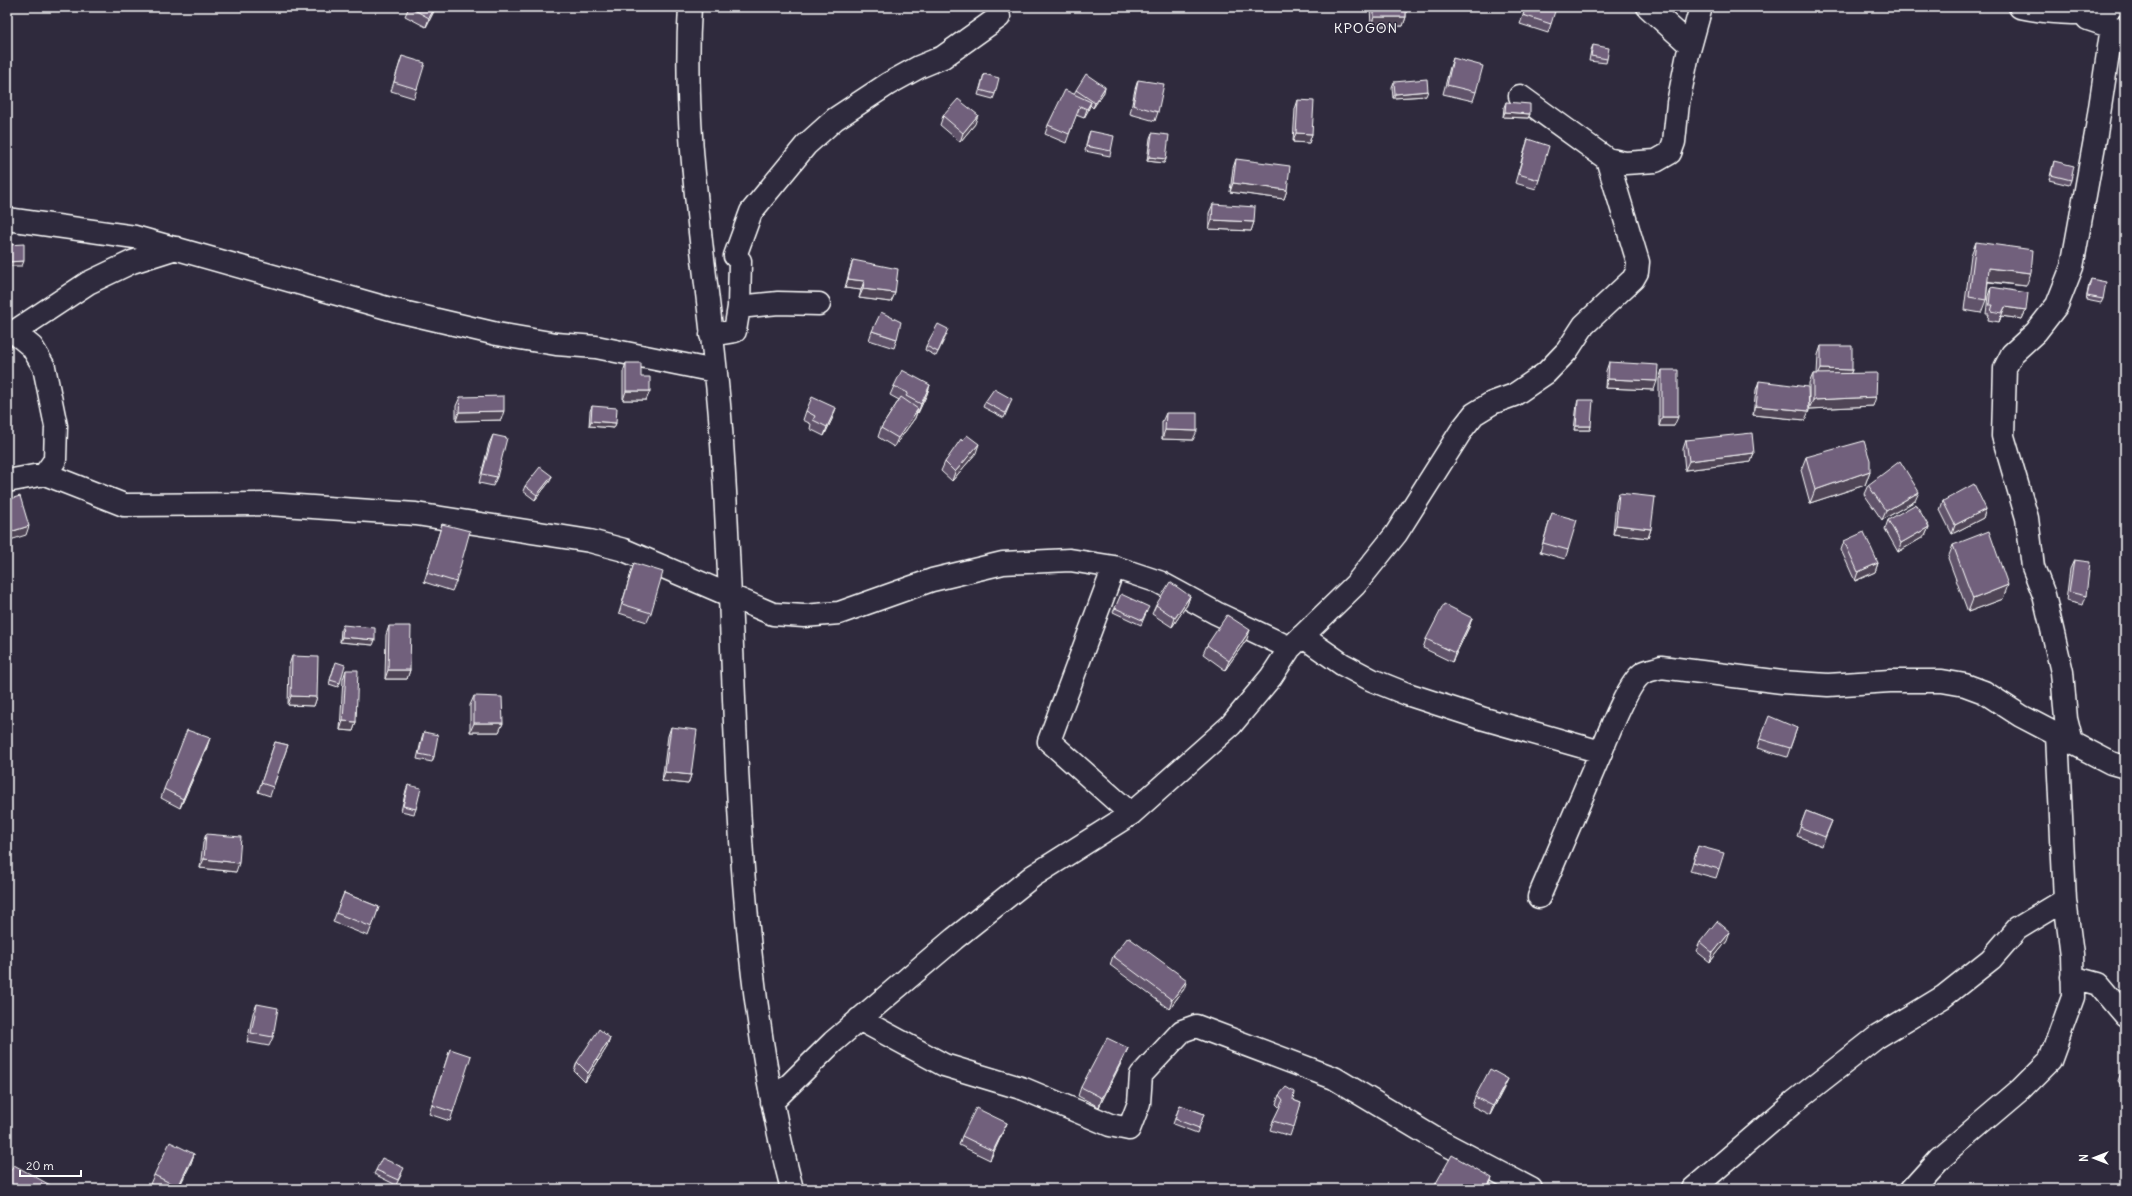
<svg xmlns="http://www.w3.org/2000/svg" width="2132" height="1196" font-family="Delius,sans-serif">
<rect width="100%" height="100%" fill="#2f2a3d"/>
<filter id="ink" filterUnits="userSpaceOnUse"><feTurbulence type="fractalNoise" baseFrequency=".025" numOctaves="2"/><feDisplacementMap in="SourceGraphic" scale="8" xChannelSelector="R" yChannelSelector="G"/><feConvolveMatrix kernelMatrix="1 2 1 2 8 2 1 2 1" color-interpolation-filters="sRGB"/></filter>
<g filter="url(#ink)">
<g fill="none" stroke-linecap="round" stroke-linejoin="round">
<defs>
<path id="minor" d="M 690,7 C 681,148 711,289 721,429 C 740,683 727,941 792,1189
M 1648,7 L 1690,45
M 2020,7 C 2049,13 2083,17 2112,7
M 1520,96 L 1607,159 L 1625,163 L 1656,161 L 1670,153 L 1674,142 L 1678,103 L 1688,54 L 1701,7
M 7,219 L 135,237 L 394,310 L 497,334 L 556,344 L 596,347 L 715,371
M 739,307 L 740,261 L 735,256 L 751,212 L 806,145 L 835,119 L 888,84 L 919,67 L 943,57 L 999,17
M 7,333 L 14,332 L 88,283 L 132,262 L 176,248
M 711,335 L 735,331 L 739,307 L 778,303 L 819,304
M 45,474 L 124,505 L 268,504 L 416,514 L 590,541 L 624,550 L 773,614 L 804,616 L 839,613 L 932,580 L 1003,563 L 1070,560 L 1114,567 L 1159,582 L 1216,613 L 1290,648
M 7,481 L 45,474 L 55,460 L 56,426 L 44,367 L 32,347 L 14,332
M 1114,567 L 1049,741 L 1131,814
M 1302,636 L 1342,664 L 1372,680 L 1407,694 L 1481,718 L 1601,752 L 1539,897
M 2072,743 L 2066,719 L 2062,672 L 2044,595 L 2033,567 L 2027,518 L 2003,436 L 2005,368 L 2012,354 L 2036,332 L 2057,305 L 2072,267 L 2096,134 L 2112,27 L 2088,19 L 2082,12
M 1601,752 C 1608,735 1629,681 1643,673 C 1648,670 1656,669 1661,667 L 1782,682 L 1828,685 L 1890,681 L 1942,681 L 1965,685 L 1984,692 L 2021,716 L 2111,763 L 2125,767
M 2072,977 L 2098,984 L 2125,1016
M 859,1019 L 944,1065 L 1024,1089 L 1110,1125 L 1129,1129 L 1139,1103 L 1141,1075 L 1182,1031 L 1196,1026 L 1334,1078 L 1434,1138 L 1531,1189
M 772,1102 L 833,1042 L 954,939 L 1033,876 L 1131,814 L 1231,725 L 1271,677 L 1290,648 L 1355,585 L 1396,534 L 1463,428 L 1474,414 L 1492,403 L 1514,395 L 1546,373 L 1567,351 L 1584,325 L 1633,279 L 1637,272 L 1638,262 L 1607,159
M 1693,1189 L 1794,1102 L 1877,1037 L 1943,997 L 1991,959 L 2017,929 L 2065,900
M 1912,1189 L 1940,1158 L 2020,1090 L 2050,1060 L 2073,997 L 2072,955 L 2065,900 L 2057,735"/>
</defs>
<!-- minor casing -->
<use href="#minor" stroke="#fff" stroke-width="25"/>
<!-- minor -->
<use href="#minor" stroke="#2f2a3d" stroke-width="22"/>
</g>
<!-- wall -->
<path fill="#61536b" stroke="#fff" d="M 409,7 L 436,7 L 426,27 L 405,16 Z
M 1370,7 L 1406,7 L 1406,17 L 1403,26 L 1371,26 Z
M 1526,7 L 1551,24 L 1548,33 L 1520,24 Z
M 1593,45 L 1607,59 L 1606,63 L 1589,61 L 1591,50 Z
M 402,56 L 417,89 L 414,98 L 391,91 Z
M 1453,58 L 1476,92 L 1473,101 L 1443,94 L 1450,67 Z
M 984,74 L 995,94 L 993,99 L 978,95 Z
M 1138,80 L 1158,112 L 1155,121 L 1130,114 L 1135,89 Z
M 1394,82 L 1426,96 L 1393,98 L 1392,87 Z
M 1076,90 L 1104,92 L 1093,108 L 1090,105 L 1084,118 L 1076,115 L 1066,143 L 1045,134 L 1048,125 L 1074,94 Z
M 1298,100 L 1312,134 L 1309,143 L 1293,142 L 1295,109 Z
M 1506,102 L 1530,114 L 1528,118 L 1503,117 L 1504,107 Z
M 943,116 L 975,124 L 960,142 L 940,125 Z
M 1090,131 L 1111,151 L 1110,156 L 1085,151 L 1088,136 Z
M 1152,133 L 1166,159 L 1164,163 L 1147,161 L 1150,138 Z
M 1528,139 L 1539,180 L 1536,189 L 1515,183 L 1525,148 Z
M 1236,159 L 1287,190 L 1284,199 L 1230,192 L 1233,168 Z
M 2054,161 L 2071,180 L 2069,185 L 2049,180 Z
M 1213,204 L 1254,222 L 1251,231 L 1209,229 L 1209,213 Z
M 2125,216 L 2125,240 L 2124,240 Z
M 1976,242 L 2026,286 L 1988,282 L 1986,300 L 1981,313 L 1964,310 L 1971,255 Z
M 853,260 L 895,293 L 891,302 L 859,298 L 861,290 L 845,288 L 850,269 Z
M 2091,279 L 2103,299 L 2101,303 L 2086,300 L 2089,284 Z
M 1991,287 L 2026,310 L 2022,319 L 2001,316 L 1999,322 L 1988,320 L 1989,314 L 1986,314 L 1988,296 Z
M 872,331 L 897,339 L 894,348 L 869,340 Z
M 947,334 L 936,356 L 925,350 L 926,346 Z
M 1821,346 L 1852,370 L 1850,374 L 1873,406 L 1809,409 L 1809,383 L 1813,374 L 1817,374 L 1818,355 Z
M 1609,362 L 1654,390 L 1605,388 L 1606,371 Z
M 626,363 L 641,377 L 650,391 L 646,400 L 623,400 L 623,372 Z
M 1662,370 L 1674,426 L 1659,426 L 1659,379 Z
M 1759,381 L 1805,420 L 1753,415 L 1756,390 Z
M 930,385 L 927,394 L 918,413 L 917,412 L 915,418 L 894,447 L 878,437 L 881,428 L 899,400 L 890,395 L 894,386 Z
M 460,397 L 501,420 L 456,421 L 456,406 Z
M 1578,400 L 1591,426 L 1590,430 L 1574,430 L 1577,404 Z
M 985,402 L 1010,404 L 1004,418 L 983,407 Z
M 592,406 L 616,423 L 614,428 L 589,426 L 590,411 Z
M 806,411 L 833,417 L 824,436 L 810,429 L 811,424 L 803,420 Z
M 1166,413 L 1193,440 L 1162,439 L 1162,422 Z
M 493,435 L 497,477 L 493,486 L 479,483 L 489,444 Z
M 1686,440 L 1754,453 L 1751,462 L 1685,470 L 1683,449 Z
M 962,441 L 976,453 L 952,481 L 941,471 L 945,462 Z
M 1806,457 L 1870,471 L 1865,485 L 1810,503 L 1801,470 Z
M 552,476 L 550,481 L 535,500 L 523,491 L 525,486 Z
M 1868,485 L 1915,501 L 1882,520 L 1864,494 Z
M 1619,493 L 1651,529 L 1648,538 L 1613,534 L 1616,502 Z
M 1943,501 L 1986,509 L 1983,518 L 1952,534 L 1940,510 Z
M 1552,513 L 1568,550 L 1565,559 L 1540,552 Z
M 1888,520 L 1929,527 L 1925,536 L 1898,552 L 1885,529 Z
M 442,524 L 456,582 L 452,591 L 424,582 Z
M 1844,541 L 1878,563 L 1875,572 L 1855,581 L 1841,550 Z
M 1953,545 L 2003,599 L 1968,612 L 1948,558 Z
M 2074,560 L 2086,596 L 2083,605 L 2066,601 L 2070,569 Z
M 634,563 L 651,613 L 647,622 L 619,613 Z
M 1190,596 L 1187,605 L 1172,627 L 1152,614 L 1156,605 Z
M 1115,608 L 1147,611 L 1141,625 L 1113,612 Z
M 1472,618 L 1469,627 L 1452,662 L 1423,648 L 1426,639 Z
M 343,625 L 373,645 L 340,642 L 341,629 Z
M 389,626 L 410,670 L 407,679 L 385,679 L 386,635 Z
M 1247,639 L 1225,670 L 1203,654 L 1207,645 Z
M 292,656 L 317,697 L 314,706 L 288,705 L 289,665 Z
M 334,667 L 340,683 L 338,687 L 329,684 Z
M 346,670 L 356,722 L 353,731 L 340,730 L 343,679 Z
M 474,696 L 503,723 L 499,732 L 470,732 L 470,705 Z
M 671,727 L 691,775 L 688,784 L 662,781 L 668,736 Z
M 1797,728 L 1787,757 L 1757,748 L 1760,739 Z
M 424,732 L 434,757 L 432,762 L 417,759 L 422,737 Z
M 275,742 L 288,745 L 270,796 L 258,792 Z
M 207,747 L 180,808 L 161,798 L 164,789 Z
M 408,785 L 416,809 L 414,814 L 401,811 L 406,790 Z
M 1806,811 L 1832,821 L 1822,846 L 1797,836 Z
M 206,834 L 236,872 L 200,868 L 203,843 Z
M 1698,846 L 1719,869 L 1716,878 L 1690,871 Z
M 344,893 L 379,907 L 368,936 L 333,922 Z
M 1727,941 L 1710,962 L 1696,951 L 1700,942 Z
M 1113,956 L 1184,989 L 1169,1009 L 1110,965 Z
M 257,1004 L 273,1037 L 269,1046 L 247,1042 L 253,1013 Z
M 610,1038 L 607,1047 L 585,1082 L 574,1071 L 577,1062 Z
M 1128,1048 L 1124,1057 L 1099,1107 L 1078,1096 L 1081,1087 Z
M 450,1049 L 453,1112 L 450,1121 L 429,1114 Z
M 2125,1069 L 2125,1090 L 2118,1081 L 2121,1072 Z
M 1504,1088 L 1490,1115 L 1472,1106 L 1475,1097 Z
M 1279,1095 L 1301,1103 L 1290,1136 L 1270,1130 L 1273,1121 L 1280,1108 L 1276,1104 Z
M 1180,1105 L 1204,1114 L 1197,1133 L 1173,1124 Z
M 1007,1123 L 1003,1132 L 990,1160 L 959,1145 L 962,1136 Z
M 194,1154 L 191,1163 L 178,1189 L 160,1189 L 150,1184 L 154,1175 Z
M 376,1170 L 402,1173 L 396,1185 L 374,1174 Z
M 1436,1183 L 1489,1187 L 1488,1189 L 1434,1189 Z"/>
<!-- shaded-wall -->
<path fill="#4f4457" stroke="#fff" d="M 435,7 L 436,7 L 426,27 L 429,18 Z
M 1247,7 L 1273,7 L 1273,8 L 1246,9 Z
M 1374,17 L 1406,17 L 1403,26 L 1371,26 Z
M 1105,87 L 1104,92 L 1093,108 L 1095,103 Z
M 1428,91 L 1426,96 L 1393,98 L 1395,94 Z
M 1091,102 L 1088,111 L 1084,118 L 1087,109 Z
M 1505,112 L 1530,114 L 1528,118 L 1503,117 Z
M 978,115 L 975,124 L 960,142 L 963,133 Z
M 1296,133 L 1312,134 L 1309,143 L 1293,142 Z
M 1149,157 L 1166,159 L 1164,163 L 1147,161 Z
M 1233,183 L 1287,190 L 1284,199 L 1230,192 Z
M 1212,220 L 1254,222 L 1251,231 L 1209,229 Z
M 24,261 L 22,266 L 7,266 L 7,262 Z
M 1989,268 L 2031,273 L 2026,286 L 1985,281 Z
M 848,279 L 864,281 L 861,290 L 845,288 Z
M 863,289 L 895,293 L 891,302 L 859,298 Z
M 2005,307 L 2026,310 L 2022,319 L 2001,316 L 1999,322 Z
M 1821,369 L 1852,370 L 1848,379 L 1817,378 Z
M 1608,379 L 1657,381 L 1654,390 L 1605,388 Z
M 930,385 L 927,394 L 918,413 L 921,404 Z
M 626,391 L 650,391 L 646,400 L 623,400 Z
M 1876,397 L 1873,406 L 1809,409 L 1813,400 Z
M 1756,406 L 1809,411 L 1805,420 L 1753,415 Z
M 836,408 L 833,417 L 824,436 L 827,427 Z
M 918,409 L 915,418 L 894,447 L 898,438 Z
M 504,411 L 501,420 L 456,421 L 459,412 Z
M 1662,417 L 1678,417 L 1674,426 L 1659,426 Z
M 591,421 L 616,423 L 614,428 L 589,426 Z
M 1576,426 L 1591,426 L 1590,430 L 1574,430 Z
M 1165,430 L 1197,431 L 1193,440 L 1162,439 Z
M 979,444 L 976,453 L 952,481 L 955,472 Z
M 1754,453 L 1751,462 L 1685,470 L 1689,461 Z
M 1870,471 L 1865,485 L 1810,503 L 1815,490 Z
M 552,476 L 550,481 L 535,500 L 537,495 Z
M 1919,492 L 1915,501 L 1882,520 L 1886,511 Z
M 1986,509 L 1983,518 L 1952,534 L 1955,525 Z
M 1616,525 L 1651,529 L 1648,538 L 1613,534 Z
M 29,526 L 26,535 L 7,541 L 7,533 Z
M 1929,527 L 1925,536 L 1898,552 L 1901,543 Z
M 1878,563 L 1875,572 L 1855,581 L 1858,572 Z
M 2008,585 L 2003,599 L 1968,612 L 1973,599 Z
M 1190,596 L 1187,605 L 1172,627 L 1175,618 Z
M 1472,618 L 1469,627 L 1452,662 L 1455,653 Z
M 1250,630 L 1247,639 L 1225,670 L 1229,661 Z
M 342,637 L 375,640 L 373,645 L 340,642 Z
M 388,670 L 410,670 L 407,679 L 385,679 Z
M 291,696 L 317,697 L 314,706 L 288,705 Z
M 343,721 L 356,722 L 353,731 L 340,730 Z
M 474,723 L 503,723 L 499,732 L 470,732 Z
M 210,738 L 207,747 L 180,808 L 183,799 Z
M 665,772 L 691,775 L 688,784 L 662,781 Z
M 204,859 L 239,863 L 236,872 L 200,868 Z
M 1730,932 L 1727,941 L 1710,962 L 1713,953 Z
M 1187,980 L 1184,989 L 1169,1009 L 1172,1000 Z
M 610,1038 L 607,1047 L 585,1082 L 588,1073 Z
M 1128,1048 L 1124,1057 L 1099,1107 L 1102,1098 Z
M 1508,1079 L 1504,1088 L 1490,1115 L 1493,1106 Z
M 1007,1123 L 1003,1132 L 990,1160 L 993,1151 Z
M 194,1154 L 191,1163 L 178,1189 L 177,1189 Z
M 1492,1178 L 1489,1187 L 1488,1189 L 1486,1189 Z"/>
<!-- building -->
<path fill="#71617c" stroke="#fff" d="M 409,7 L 435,7 L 429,18 Z
M 1374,7 L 1406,7 L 1406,17 L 1374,17 Z
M 1526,7 L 1552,7 L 1556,8 L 1551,24 L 1523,15 Z
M 1593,45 L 1609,48 L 1607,59 L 1591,56 Z
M 402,56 L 425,63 L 417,89 L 394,82 Z
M 1453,58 L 1483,66 L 1476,92 L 1447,85 Z
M 984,74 L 999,78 L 995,94 L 980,90 Z
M 1086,74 L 1105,87 L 1095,103 L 1076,90 Z
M 1427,79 L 1428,91 L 1395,94 L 1394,82 Z
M 1138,80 L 1164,84 L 1158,112 L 1133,105 Z
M 1065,90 L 1091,102 L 1087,109 L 1080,106 L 1069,134 L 1048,125 Z
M 958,99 L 978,115 L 963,133 L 943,116 Z
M 1298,100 L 1314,101 L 1312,134 L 1296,133 Z
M 1506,102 L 1530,104 L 1530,114 L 1505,112 Z
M 1090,131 L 1114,136 L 1111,151 L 1086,146 Z
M 1152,133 L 1169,135 L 1166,159 L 1149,157 Z
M 1528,139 L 1549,146 L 1539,180 L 1518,174 Z
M 1236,159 L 1290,166 L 1287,190 L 1233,183 Z
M 2054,161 L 2074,166 L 2071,180 L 2051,175 Z
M 1213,204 L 1255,207 L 1254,222 L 1212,220 Z
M 1976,242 L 2033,250 L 2031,273 L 1989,268 L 1986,300 L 1969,297 Z
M 24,244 L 24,261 L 7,262 L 7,245 Z
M 853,260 L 898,269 L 895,293 L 863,289 L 864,281 L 848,279 Z
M 2091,279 L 2106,282 L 2103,299 L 2087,296 Z
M 1991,287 L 2028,293 L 2026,310 L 2005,307 L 2002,313 L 1991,311 L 1993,305 L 1989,305 Z
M 881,312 L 901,322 L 897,339 L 872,331 Z
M 938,324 L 948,329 L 938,352 L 926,346 Z
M 1821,346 L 1852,346 L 1852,370 L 1821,369 Z
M 1609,362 L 1658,365 L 1657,381 L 1608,379 Z
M 626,363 L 641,363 L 641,377 L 650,377 L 650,391 L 626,391 Z
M 902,370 L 930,385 L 921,404 L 906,396 L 908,393 L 894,386 Z
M 1662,370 L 1678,370 L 1678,417 L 1662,417 Z
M 1877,373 L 1876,397 L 1813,400 L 1813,374 Z
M 1759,381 L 1808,387 L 1809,411 L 1756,406 Z
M 994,389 L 1012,399 L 1005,413 L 985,402 Z
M 504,396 L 504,411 L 459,412 L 460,397 Z
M 812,397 L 836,408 L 827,427 L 813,420 L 815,416 L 806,411 Z
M 901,397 L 918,409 L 898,438 L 881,428 Z
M 1578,400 L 1593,400 L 1591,426 L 1576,426 Z
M 592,406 L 617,408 L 616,423 L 591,421 Z
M 1166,413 L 1197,413 L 1197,431 L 1165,430 Z
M 1752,433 L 1754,453 L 1689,461 L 1686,440 Z
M 493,435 L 507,438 L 497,477 L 482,474 Z
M 967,435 L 979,444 L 955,472 L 945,462 L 961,439 L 962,441 Z
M 1864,441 L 1870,460 L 1870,471 L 1815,490 L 1806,457 Z
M 1900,461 L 1919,492 L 1886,511 L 1868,485 Z
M 540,467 L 552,476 L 537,495 L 525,486 Z
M 1974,484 L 1986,509 L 1955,525 L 1943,501 Z
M 1619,493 L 1655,497 L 1651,529 L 1616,525 Z
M 20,496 L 29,526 L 7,533 L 7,500 Z
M 1916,504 L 1929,527 L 1901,543 L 1888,520 Z
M 1552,513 L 1577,520 L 1568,550 L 1543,543 Z
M 442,524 L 470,531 L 456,582 L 427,573 Z
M 1989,531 L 2008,585 L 1973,599 L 1953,545 Z
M 1864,532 L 1878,563 L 1858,572 L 1844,541 Z
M 2074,560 L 2090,562 L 2086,596 L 2069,592 Z
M 634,563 L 663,572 L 651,613 L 622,604 Z
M 1170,582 L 1190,596 L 1175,618 L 1156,605 Z
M 1121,594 L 1149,607 L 1142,620 L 1115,608 Z
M 1444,604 L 1472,618 L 1455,653 L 1426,639 Z
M 1227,615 L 1250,630 L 1229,661 L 1207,645 Z
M 343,625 L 375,628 L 375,640 L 342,637 Z
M 389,626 L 411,626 L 410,670 L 388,670 Z
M 292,656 L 318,657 L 317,697 L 291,696 Z
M 336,662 L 345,665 L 340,683 L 330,680 Z
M 346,670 L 358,670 L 356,722 L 343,721 Z
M 474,696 L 502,697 L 503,723 L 474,723 Z
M 1769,716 L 1797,728 L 1790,748 L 1760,739 Z
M 671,727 L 697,730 L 691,775 L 665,772 Z
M 187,730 L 210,738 L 183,799 L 164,789 Z
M 424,732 L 438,735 L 434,757 L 419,754 Z
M 275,742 L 288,745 L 273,787 L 261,783 Z
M 408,785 L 421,788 L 416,809 L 403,806 Z
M 1806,811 L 1832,821 L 1825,837 L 1800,827 Z
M 206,834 L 241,837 L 239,863 L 204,859 Z
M 1698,846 L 1724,853 L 1719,869 L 1693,862 Z
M 344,893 L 379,907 L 372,927 L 336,913 Z
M 1717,921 L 1730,932 L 1713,953 L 1700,942 Z
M 1128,937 L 1187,980 L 1172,1000 L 1113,956 Z
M 257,1004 L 278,1008 L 273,1037 L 251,1033 Z
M 599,1029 L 610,1038 L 588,1073 L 577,1062 Z
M 1107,1038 L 1128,1048 L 1102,1098 L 1081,1087 Z
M 450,1049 L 471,1056 L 453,1112 L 432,1105 Z
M 1490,1069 L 1508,1079 L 1493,1106 L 1475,1097 Z
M 2125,1069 L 2125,1077 L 2121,1072 Z
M 1286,1087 L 1294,1092 L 1293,1100 L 1301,1103 L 1294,1127 L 1273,1121 L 1283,1100 L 1279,1095 Z
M 1180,1105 L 1204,1114 L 1199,1128 L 1175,1119 Z
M 976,1108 L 1007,1123 L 993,1151 L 962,1136 Z
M 170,1142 L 194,1154 L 178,1187 L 154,1175 Z
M 1452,1155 L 1492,1178 L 1486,1189 L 1446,1189 L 1436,1183 Z
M 382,1158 L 404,1168 L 398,1180 L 376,1170 Z
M 14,1165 L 50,1185 L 48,1189 L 7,1189 L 7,1176 Z"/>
</g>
<g text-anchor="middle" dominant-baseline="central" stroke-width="3" stroke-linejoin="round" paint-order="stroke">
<!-- quarter labels -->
<g font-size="14" letter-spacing="1" fill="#fff" stroke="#2f2a3d">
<text x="1366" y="28">KPOGON</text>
</g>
</g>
<!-- margin -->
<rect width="2132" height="1196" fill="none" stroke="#2f2a3d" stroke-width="24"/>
<rect x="12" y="12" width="2108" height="1172" fill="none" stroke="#fff" stroke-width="1.5" filter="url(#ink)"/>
<!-- north arrow -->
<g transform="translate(2094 1158) rotate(270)" stroke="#2f2a3d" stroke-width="3" paint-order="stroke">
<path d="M0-3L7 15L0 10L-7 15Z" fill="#ffffff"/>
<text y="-6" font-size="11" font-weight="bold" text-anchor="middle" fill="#ffffff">N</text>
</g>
<!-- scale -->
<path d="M20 1170v6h61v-6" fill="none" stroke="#ffffff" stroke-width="2"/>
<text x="26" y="1170" font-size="12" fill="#ffffff" stroke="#2f2a3d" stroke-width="3" paint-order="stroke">20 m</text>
</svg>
